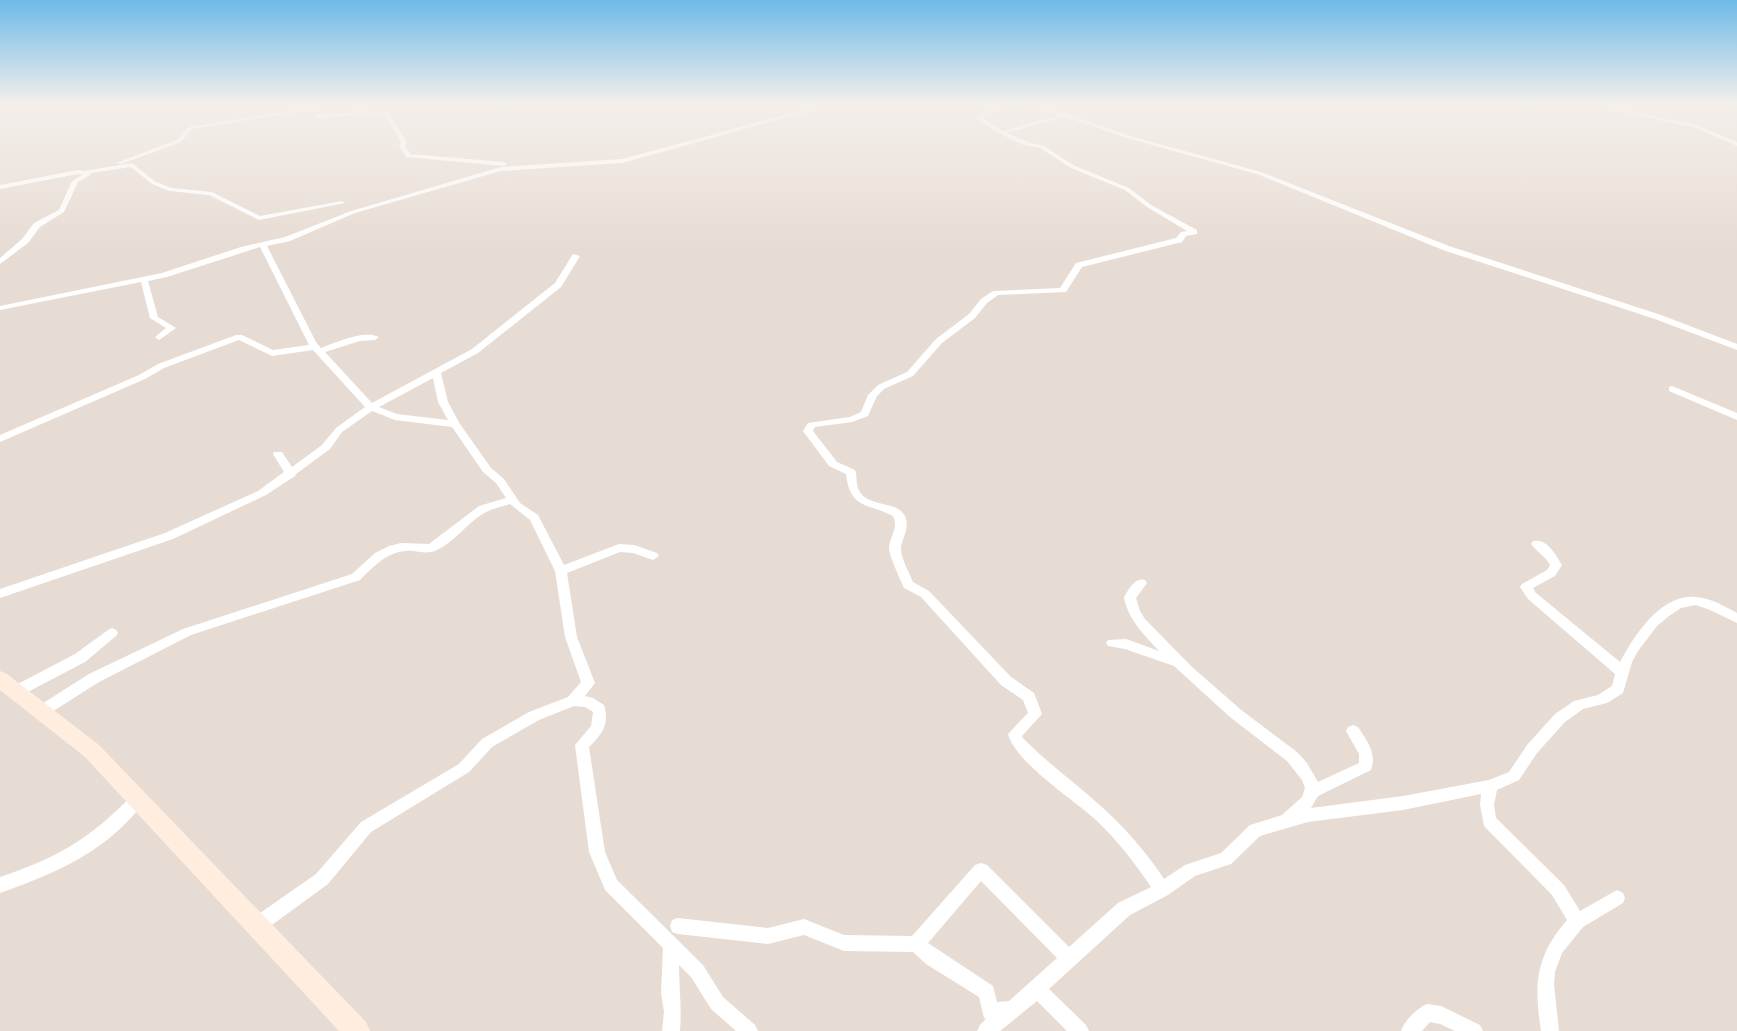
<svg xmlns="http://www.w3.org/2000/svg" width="1737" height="1031" font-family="Montserrat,sans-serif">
<rect width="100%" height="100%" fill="#e7dcd3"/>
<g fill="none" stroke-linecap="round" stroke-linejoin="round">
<!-- minor -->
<path fill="#fff" fill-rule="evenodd" d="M 332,104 L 347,104 L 192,129 L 181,142 L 121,164 L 116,163 L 177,140 L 188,127 Z
M 354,104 L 360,104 L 361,107 L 373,111 L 389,114 L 407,142 L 405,146 L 410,154 L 504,162 L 507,164 L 504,166 L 406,157 L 399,146 L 401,142 L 385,116 L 372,115 L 317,118 L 314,116 L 317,114 L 363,112 L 356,109 Z
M 825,104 L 835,104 L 622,163 L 501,171 L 355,213 L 290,241 L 267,246 L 316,342 L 321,348 C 338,342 362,330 379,337 L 375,340 L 360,341 L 325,352 L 372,403 L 472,349 L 555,283 L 573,254 L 580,256 L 561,287 L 478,353 L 441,373 L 448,402 L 460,424 L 491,468 L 504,479 L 520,503 L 538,515 L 564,565 L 619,544 L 634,545 L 657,553 L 659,556 L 653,560 L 633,553 L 620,552 L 567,573 L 577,637 L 595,683 L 585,696 L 593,698 L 604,705 C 610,723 602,735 589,747 L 605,852 L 617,880 L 703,965 L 723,997 L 755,1025 L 758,1031 L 736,1031 L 711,1009 L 691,977 L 679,965 C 679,987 682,1009 680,1031 L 662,1031 L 664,1012 L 661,993 L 663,948 L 605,890 L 603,885 L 589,852 L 575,745 L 591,726 L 593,712 L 585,707 L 574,706 L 539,720 L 492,747 L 469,772 L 371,832 L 328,884 L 265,930 L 259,932 L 253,930 L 251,924 L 253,918 L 316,874 L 361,822 L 459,764 L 482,739 L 529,712 L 568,697 L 581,682 L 565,637 L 555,571 L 530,520 L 510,504 C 500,507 490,509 481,515 C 466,525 454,542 437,550 C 428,554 422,552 413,551 C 390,549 375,565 360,580 L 191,635 L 99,682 L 47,715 L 42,717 L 37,715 L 35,711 L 37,707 L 89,674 L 183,629 L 352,574 L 375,553 L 389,546 L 401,543 L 429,544 L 479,506 L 506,498 L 496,483 L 483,472 L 452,427 L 395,420 L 372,411 L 342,432 L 330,449 L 296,474 L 295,476 L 266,495 L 173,539 L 0,598 L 0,589 L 165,533 L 258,491 L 284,472 L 273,454 L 274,452 L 282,452 L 292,467 L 322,445 L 336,428 L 365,407 L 313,350 L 272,356 L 239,340 L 164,368 L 145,379 L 0,442 L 0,435 L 139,375 L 158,364 L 236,335 L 242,335 L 273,350 L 309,345 L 260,247 L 167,277 L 148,281 L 158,317 L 176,328 L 159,340 L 155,337 L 166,328 L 150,318 L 141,282 L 0,310 L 0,306 L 162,273 L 241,247 L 285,237 L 351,211 L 501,167 L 622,159 ZM 433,378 L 438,402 L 448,420 L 397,414 L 379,407 Z
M 983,104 L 1116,104 L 1113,106 L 1044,106 L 1134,137 L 1261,172 L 1449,246 L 1661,315 L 1737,344 L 1737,350 L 1655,319 L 1443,250 L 1257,174 L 1130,139 L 1065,117 L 1007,133 L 1028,142 L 1044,146 L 1075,166 L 1129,188 L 1151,205 L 1197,230 L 1197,234 L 1186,236 L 1182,242 L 1082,267 L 1066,292 L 998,295 L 987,303 L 975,318 L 942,343 L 913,376 L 884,389 L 877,396 L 868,416 L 852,422 L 815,427 L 813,431 L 837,462 L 855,470 C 857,475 856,482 858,488 C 866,509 896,499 905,516 C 910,528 903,536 901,547 C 900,557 909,572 913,582 L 929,591 L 1011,677 L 1034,693 L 1042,714 L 1022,736 L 1023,738 C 1048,764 1077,784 1103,808 C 1126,829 1147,853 1164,879 L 1185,865 L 1221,853 L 1250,825 L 1282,815 L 1302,797 L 1305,788 L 1302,780 L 1287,761 L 1230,717 L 1174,666 L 1125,649 L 1108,646 L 1106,643 L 1108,640 L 1126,639 L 1159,651 C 1144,634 1128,620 1124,597 C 1129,589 1135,577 1145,580 L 1147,583 L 1136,598 L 1140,611 L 1145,619 L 1191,666 L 1240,709 L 1297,752 L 1307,763 L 1318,782 L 1359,763 L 1359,754 L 1346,731 L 1348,727 L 1353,725 L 1358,727 C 1367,741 1377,753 1371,770 L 1318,796 L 1311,808 L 1403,796 L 1489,780 L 1509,772 L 1527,745 L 1555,714 L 1574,701 L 1598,695 L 1612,686 L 1615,674 L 1528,599 L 1520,587 L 1522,584 L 1547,570 L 1550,565 C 1545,556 1537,552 1531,544 L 1533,541 C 1548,539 1555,554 1562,565 L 1555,576 L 1533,588 L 1536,593 L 1620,662 C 1634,636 1661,593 1696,597 C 1711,598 1724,606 1737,613 L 1737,623 L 1710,610 L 1696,605 L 1681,608 L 1669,616 L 1657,626 L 1638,651 L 1632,662 L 1623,693 L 1607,703 L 1583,709 L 1565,722 L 1537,753 L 1519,780 L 1497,790 L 1494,805 L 1496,818 L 1564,885 L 1580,911 L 1617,890 L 1623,893 L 1625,898 L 1623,903 L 1583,927 L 1562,953 L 1555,972 L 1554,984 L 1559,1031 L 1541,1031 C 1534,985 1535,957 1567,920 L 1552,895 L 1484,826 L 1480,805 L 1481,794 L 1403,810 L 1308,822 L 1260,836 L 1231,864 L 1195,876 L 1168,895 L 1130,915 L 1049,989 L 1086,1025 L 1089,1031 L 1067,1031 L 1037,1001 L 1000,1031 L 977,1031 L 980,1025 L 986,1019 L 984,1018 L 979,997 L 926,964 L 913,952 L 844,951 L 804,935 L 768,944 L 678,934 L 672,932 L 670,926 L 672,920 L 678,918 L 768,928 L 804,919 L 844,935 L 912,936 L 975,865 L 981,863 L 987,865 L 1069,947 L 1118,903 L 1151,887 C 1135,863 1117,840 1096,820 C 1073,799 1016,763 1008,734 L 1028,713 L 1023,700 L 1001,685 L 921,597 L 904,588 C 901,581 889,555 889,549 C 889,535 899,531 893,516 C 867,503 850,509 846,474 L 829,466 L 803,431 L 808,423 L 850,417 L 861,412 L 868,395 L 878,385 L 907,372 L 936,339 L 969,314 L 981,299 L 993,291 L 1060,288 L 1076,263 L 1176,238 L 1181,232 L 1187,231 L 1147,207 L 1125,190 L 1071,168 L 1040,148 L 1024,145 L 1000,134 L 975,117 L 994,106 ZM 1001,106 L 1037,106 L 1060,115 L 1003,131 L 982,117 ZM 981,881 L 1057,958 L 1009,1001 L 997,1002 L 993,986 L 928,943 Z
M 1583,104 L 1595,104 L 1697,125 L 1737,142 L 1737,146 L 1693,127 Z
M 132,163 L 156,182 L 172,188 L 212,192 L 260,216 L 342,201 L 345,203 L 259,220 L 209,195 L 169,191 L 152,184 L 131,167 L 91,173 L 90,175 L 78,182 L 64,212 L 40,227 L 28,243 L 0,264 L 0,258 L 22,239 L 34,223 L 59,210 L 72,181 L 82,175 L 78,174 L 0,189 L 0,185 L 78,170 L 84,171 Z
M 1672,386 L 1737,413 L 1737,420 L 1669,391 L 1669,387 Z
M 112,628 L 116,630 L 118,633 L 116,636 L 85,662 L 22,695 L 17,696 L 12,695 L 10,691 L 12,687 L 75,654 L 108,630 Z
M 139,792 L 144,793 L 146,798 C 140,809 131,818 122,827 C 87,860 45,877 0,893 L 0,877 C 57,858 92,838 134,793 Z
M 1427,1004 L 1441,1006 L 1480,1025 L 1483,1031 L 1455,1031 L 1440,1024 L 1430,1022 L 1422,1031 L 1401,1031 C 1405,1020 1416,1009 1427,1004 Z"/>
<!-- secondary -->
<path fill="#ffeedf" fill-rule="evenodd" d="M 0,671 L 7,674 L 99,745 L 366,1022 L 370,1031 L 339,1031 L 85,757 L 0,690 Z"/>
</g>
<!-- sky -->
<linearGradient id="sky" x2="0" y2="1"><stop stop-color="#6ebae8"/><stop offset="0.42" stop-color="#f4efeb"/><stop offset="1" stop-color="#f4efeb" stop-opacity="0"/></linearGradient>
<rect width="1737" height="248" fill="url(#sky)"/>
</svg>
